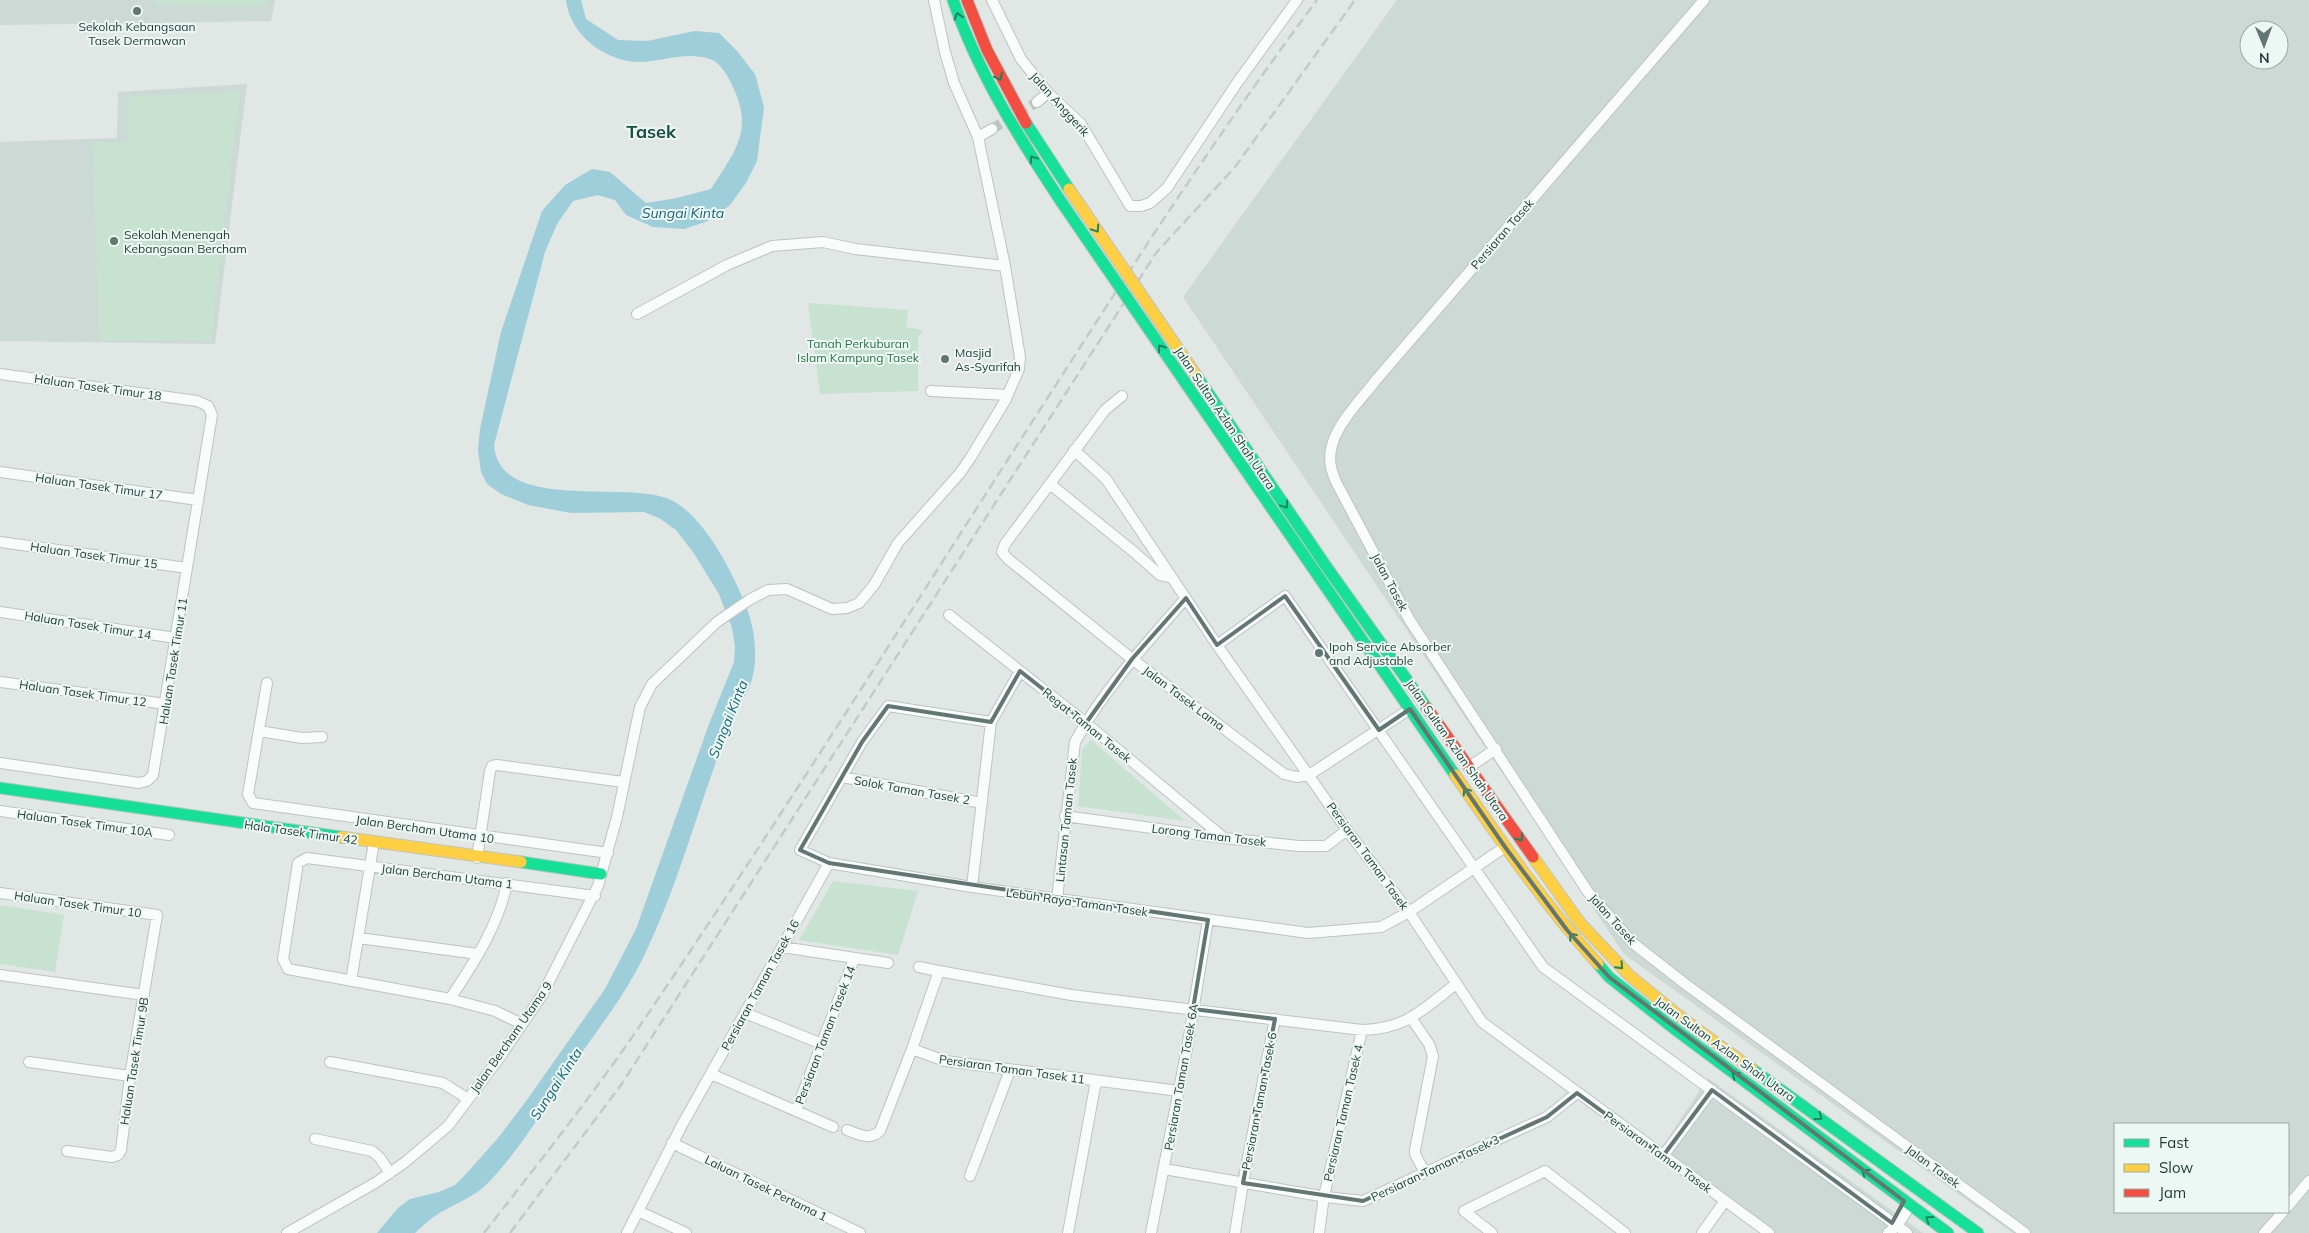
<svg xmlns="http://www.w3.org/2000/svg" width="2309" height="1233" font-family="Mulish,sans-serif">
<rect width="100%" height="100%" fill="#e0e7e4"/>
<!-- built -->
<path fill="#cdd9d4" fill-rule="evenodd" d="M 0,0 L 275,0 L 271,21 L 0,25 Z
M 1397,0 L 2309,0 L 2309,1233 L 2013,1233 L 1624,954 L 1183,297 ZM 2249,30 L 2279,30 L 2279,60 L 2249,60 ZM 2115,1124 L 2288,1124 L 2288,1212 L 2115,1212 Z
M 247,84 L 215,344 L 0,341 L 0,142 L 117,138 L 118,92 Z
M 1708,1078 L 1923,1233 L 1762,1233 L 1656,1156 Z"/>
<!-- green -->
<path fill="#c8e2d1" d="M 155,0 L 268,0 L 267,6 L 155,5 Z
M 240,91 L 211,340 L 100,341 L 92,142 L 127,142 L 128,97 Z
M 808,303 L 908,310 L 906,327 L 923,330 L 918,338 L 918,391 L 820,394 Z
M 1091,740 L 1185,821 L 1078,806 L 1082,749 Z
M 833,881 L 918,891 L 898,955 L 799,940 Z
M 0,905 L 64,915 L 55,972 L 0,964 Z"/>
<!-- water -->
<path fill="#9dceda" d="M 566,0 L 581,0 L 586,19 L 618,40 L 647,41 L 695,31 L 719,33 L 737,51 L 755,74 L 764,107 L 757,161 L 746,183 L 730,205 L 708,221 L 684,229 L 653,227 L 626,215 L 615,200 L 598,195 L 573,201 L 557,224 L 545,252 L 494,445 C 499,515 631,478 673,501 C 705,518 733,573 746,606 C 754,626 758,654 753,675 C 749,694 736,710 728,728 C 724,738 721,748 717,759 C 693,826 674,895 642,960 C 625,994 602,1024 580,1055 C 554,1092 533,1130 504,1165 C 498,1172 492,1179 486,1185 C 471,1199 451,1205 435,1216 C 428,1221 421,1227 415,1233 L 377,1233 L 398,1208 L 410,1199 L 439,1192 L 455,1185 L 466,1174 L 498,1138 L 524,1104 L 605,989 L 636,929 L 709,724 L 734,662 L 735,647 L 732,628 L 719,594 L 693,552 L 676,530 L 659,518 L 644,512 L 571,513 L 528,505 L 501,494 L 487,484 L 481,472 L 478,450 L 480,429 L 501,332 L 542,211 L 565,185 L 592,169 L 610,172 L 646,203 L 677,198 L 711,189 C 737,149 755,128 730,81 C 727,74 718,61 710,59 C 683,51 664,62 638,62 C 605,61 570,35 566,0 Z"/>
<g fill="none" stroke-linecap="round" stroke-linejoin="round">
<!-- street-tunnel -->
<path stroke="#b9c5c1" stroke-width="10" stroke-dasharray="10 5" stroke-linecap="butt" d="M 992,129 L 1037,102"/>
<defs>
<path id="street" d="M 992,0 L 1021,59 L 1048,93 L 1081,124 L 1130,206 L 1141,206 L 1150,203 L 1167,188 L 1237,83 L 1297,0
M 1704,0 L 1376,380 C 1359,403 1324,434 1331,467 C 1332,472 1334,477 1336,482 L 1409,619 L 1588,892 L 1634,944 L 1684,983 L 2025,1233
M 1037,102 L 1048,93
M 978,137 L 992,129
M 637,314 L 727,265 L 772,246 L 823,242 L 855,249 L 1005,266
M 0,374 L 197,401 L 208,406 L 212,415 L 153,775 L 147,781 L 139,783 L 0,763
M 931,391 L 1008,395
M 1122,396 L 1105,410 L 1005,544 L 1002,552 L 1008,559 L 1132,659 L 1284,774 L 1297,777 L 1309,775 L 1410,709
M 1074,450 L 1106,479 L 1217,645 L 1347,830 L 1409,912 L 1482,1022 L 1769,1233
M 0,472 L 198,500
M 1050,484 L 1134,552 L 1160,575 L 1170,577
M 0,542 L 187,568
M 0,612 L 176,638
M 949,615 L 1086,723 L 1224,838
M 1217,645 L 1285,596 L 1543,967 L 1907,1233
M 0,682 L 166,704
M 267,683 L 248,794 L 253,803 L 608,853
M 991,722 L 888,706 L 862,742 L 800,850 L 829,863 L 972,887 L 1308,933 L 1381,927 L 1409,912 L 1505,847
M 259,731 L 302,738 L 322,737
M 1469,767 L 1496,749
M 842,777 L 982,803
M 0,811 L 169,835
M 1065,816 L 1224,838 L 1299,846 L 1326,846 L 1347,830
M 477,858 L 490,771 L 492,766 L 497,765 L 623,782
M 972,887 L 991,722 L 1020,671
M 0,893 L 157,915 L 130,1076 L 121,1150 L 118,1155 L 112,1157 L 67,1151
M 1057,899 L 1075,742 C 1104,689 1146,644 1186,598
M 359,938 L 478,954
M 782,947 L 888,963
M 919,967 L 939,971
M 0,975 L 144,995
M 351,981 L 374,842
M 450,999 C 473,964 499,925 507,883
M 745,1013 L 822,1044
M 1411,1018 L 1429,1044 L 1433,1056 L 1415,1150 L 1415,1154 L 1425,1173
M 522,1024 L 495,1011 L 450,999 L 288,969 L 283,959 L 298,863 L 307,858 L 595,896
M 29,1062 L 130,1076
M 330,1062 L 443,1083 L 468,1099
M 711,1074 L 833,1127
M 1179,1091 L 945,1061 L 912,1049 L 939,971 L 1071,995 L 1362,1030 C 1406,1029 1422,1010 1456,984
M 796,1111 L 854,959
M 847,1130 C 859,1134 869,1141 880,1131 L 912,1049
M 315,1139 L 372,1151 L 380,1158 L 390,1173
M 672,1143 L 860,1233
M 1663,1156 L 1712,1090
M 1164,1169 L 1326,1197 L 1363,1201 L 1547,1117 L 1577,1093
M 970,1176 L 1010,1070
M 2288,1206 L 2309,1181
M 638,1211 L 686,1233
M 287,1233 L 375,1183 L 404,1163 L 448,1126 L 500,1057 L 542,995 L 598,886 L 617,817 L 640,707 L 652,684 L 717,622 L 749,600 L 768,590 L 787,589 L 832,609 L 847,608 L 859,603 L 874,585 L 898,543 L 960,473 L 971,457 L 1005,401 L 1019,369 L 1020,357 L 1005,266 L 978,137 L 954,83 L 945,52 L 934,0
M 627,1233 L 682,1125 L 829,863
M 1068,1233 L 1096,1081
M 1151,1233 L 1187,1048 L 1208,920
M 1235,1233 L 1243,1183 L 1275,1019
M 1319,1233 L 1324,1196 L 1362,1030
M 1492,1233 L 1464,1211 L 1545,1171 L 1625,1233
M 1702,1233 L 1725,1201
M 1888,1233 L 1897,1226 L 1910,1206
M 2264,1233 L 2283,1212"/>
<path id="fast" d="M 953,0 C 978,73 1018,136 1060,200
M 1026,123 L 1069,189
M 1198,378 L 1328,569 L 1427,708
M 1189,388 L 1455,775
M 0,788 L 341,837
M 521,862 L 601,874
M 1598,964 L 1609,977 L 1672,1027 L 1948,1233
M 1752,1069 L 1978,1233"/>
<path id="slow" d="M 1455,775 C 1500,840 1545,905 1598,964
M 341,837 L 521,862
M 1533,857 L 1580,923 L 1630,976 L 1683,1019 L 1752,1069"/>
<path id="jam" d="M 967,0 L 987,50 L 1026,123
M 1427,708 L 1533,857"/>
</defs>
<!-- street casing -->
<use href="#street" stroke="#bdc4c1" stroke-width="12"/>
<!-- fast casing -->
<use href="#fast" stroke="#bdc5c2" stroke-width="13"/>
<!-- slow casing -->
<use href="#slow" stroke="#bdc5c2" stroke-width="13"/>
<!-- jam casing -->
<use href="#jam" stroke="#bdc5c2" stroke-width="13"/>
<!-- street -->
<use href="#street" stroke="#fafbfb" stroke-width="10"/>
<!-- fast -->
<use href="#fast" stroke="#16e098" stroke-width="11"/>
<!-- slow -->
<use href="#slow" stroke="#ffcf43" stroke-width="11"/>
<!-- jam -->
<use href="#jam" stroke="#f24e42" stroke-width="11"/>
<!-- rail -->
<path stroke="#c5cac9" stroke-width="2.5" stroke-dasharray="10 5" stroke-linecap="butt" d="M 484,1233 C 536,1166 589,1100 637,1030 C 783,816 920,595 1061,377 C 1143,249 1226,122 1317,0
M 510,1233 L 621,1085 L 1156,253 L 1235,167 L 1355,0"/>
<defs>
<path id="fast-bridge" d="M 1060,200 L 1189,388"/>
<path id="slow-bridge" d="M 1069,189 L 1198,378"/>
</defs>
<!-- fast-bridge casing -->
<use href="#fast-bridge" stroke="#bac4c1" stroke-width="13" stroke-linecap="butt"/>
<!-- slow-bridge casing -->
<use href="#slow-bridge" stroke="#bac4c1" stroke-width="13" stroke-linecap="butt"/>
<!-- fast-bridge -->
<use href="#fast-bridge" stroke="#16e098" stroke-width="11"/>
<!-- slow-bridge -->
<use href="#slow-bridge" stroke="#ffcf43" stroke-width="11"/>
</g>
<!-- one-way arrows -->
<defs><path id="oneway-chevron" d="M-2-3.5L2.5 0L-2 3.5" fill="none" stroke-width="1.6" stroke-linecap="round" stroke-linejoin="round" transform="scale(1.25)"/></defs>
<g stroke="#1a8561">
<use href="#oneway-chevron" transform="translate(958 16) rotate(-107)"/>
<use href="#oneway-chevron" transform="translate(999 77) rotate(64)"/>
<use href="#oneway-chevron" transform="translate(1033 159) rotate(-124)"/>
<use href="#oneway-chevron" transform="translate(1096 229) rotate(56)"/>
<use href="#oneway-chevron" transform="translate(1161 348) rotate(-125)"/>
<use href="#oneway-chevron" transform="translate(1285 505) rotate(56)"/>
<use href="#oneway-chevron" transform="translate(1466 791) rotate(-124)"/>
<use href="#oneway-chevron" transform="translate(1520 838) rotate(55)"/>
<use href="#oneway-chevron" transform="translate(1572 936) rotate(-132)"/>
<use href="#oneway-chevron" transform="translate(1620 966) rotate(47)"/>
<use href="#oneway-chevron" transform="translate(1735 1075) rotate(-143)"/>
<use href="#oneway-chevron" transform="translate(1819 1117) rotate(36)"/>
<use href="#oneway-chevron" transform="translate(1865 1172) rotate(-143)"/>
<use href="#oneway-chevron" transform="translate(1929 1219) rotate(-144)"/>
</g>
<!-- marked area -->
<path fill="none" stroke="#627772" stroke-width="4" stroke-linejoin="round" d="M 1285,596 L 1379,730 L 1410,709 L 1505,847 L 1567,930 L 1609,977 L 1904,1201 L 1892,1223 L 1712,1090 L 1663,1156 L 1577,1093 L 1547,1117 L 1363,1201 L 1243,1183 L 1275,1019 L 1193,1009 L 1208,920 L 829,863 L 800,850 L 862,742 L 888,706 L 991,722 L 1020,671 L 1086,723 L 1132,659 L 1186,598 L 1217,645 Z"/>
<!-- markers -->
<g fill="#627772" stroke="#edf7f3" stroke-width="2">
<circle cx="137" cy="11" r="5"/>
<circle cx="114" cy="241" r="5"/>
<circle cx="945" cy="359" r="5"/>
<circle cx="1319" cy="653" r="5"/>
</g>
<g text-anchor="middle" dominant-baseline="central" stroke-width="4" stroke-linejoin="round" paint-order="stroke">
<!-- poi labels -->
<g font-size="12" fill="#1e3b34" stroke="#edf7f3" text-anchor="start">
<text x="137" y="26" text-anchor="middle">Sekolah Kebangsaan<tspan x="137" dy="14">Tasek Dermawan</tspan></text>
<text x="124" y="234">Sekolah Menengah<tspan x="124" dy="14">Kebangsaan Bercham</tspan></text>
<text x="955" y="352">Masjid<tspan x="955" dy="14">As-Syarifah</tspan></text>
<text x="1329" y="646">Ipoh Service Absorber<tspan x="1329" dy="14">and Adjustable</tspan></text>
</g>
<!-- street labels -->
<g font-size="12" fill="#1e3b34" stroke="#edf7f3">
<text transform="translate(1060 104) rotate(48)">Jalan Anggerik</text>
<text transform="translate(1502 234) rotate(-49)">Persiaran Tasek</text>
<text transform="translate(98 387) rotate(8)">Haluan Tasek Timur 18</text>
<text transform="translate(1225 418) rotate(56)">Jalan Sultan Azlan Shah Utara</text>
<text transform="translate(99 486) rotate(8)">Haluan Tasek Timur 17</text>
<text transform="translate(94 555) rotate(8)">Haluan Tasek Timur 15</text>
<text transform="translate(1390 582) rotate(62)">Jalan Tasek</text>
<text transform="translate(88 625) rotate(9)">Haluan Tasek Timur 14</text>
<text transform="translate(173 661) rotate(-81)">Haluan Tasek Timur 11</text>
<text transform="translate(83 693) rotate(8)">Haluan Tasek Timur 12</text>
<text transform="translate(1184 698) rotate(37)">Jalan Tasek Lama</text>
<text transform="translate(1087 725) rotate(39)">Regat Taman Tasek</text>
<text transform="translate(1457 750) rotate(55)">Jalan Sultan Azlan Shah Utara</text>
<text transform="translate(912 790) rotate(10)">Solok Taman Tasek 2</text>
<text transform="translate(1066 820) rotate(-84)">Lintasan Taman Tasek</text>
<text transform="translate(85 823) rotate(8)">Haluan Tasek Timur 10A</text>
<text transform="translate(425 829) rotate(8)">Jalan Bercham Utama 10</text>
<text transform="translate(301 832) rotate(8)">Hala Tasek Timur 42</text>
<text transform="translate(1209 835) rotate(7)">Lorong Taman Tasek</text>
<text transform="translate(1368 856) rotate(54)">Persiaran Taman Tasek</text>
<text transform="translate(447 876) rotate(7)">Jalan Bercham Utama 1</text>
<text transform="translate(1077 902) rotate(8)">Lebuh Raya Taman Tasek</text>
<text transform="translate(78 904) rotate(8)">Haluan Tasek Timur 10</text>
<text transform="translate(1613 919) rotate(48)">Jalan Tasek</text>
<text transform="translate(760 985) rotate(-61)">Persiaran Taman Tasek 16</text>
<text transform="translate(825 1035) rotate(-69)">Persiaran Taman Tasek 14</text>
<text transform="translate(511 1037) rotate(-55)">Jalan Bercham Utama 9</text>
<text transform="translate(1725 1049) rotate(36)">Jalan Sultan Azlan Shah Utara</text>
<text transform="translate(134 1061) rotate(-81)">Haluan Tasek Timur 9B</text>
<text transform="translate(1012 1069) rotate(8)">Persiaran Taman Tasek 11</text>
<text transform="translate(1181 1077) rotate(-80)">Persiaran Taman Tasek 6A</text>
<text transform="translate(1259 1101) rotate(-79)">Persiaran Taman Tasek 6</text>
<text transform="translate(1343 1113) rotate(-77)">Persiaran Taman Tasek 4</text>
<text transform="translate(1658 1152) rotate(36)">Persiaran Taman Tasek</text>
<text transform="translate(1933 1166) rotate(36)">Jalan Tasek</text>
<text transform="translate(1435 1168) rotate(-25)">Persiaran Taman Tasek 3</text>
<text transform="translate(766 1188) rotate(26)">Laluan Tasek Pertama 1</text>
</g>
<!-- park labels -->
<g font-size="12" fill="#257447" stroke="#edf7f3">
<text x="858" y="343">Tanah Perkuburan<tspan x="858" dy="14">Islam Kampung Tasek</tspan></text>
</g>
<!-- water labels -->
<g font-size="14" font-style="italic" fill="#14657a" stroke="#edf7f3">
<text x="683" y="213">Sungai Kinta</text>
<text transform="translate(728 719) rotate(-68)">Sungai Kinta</text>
<text transform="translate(556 1084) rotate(-57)">Sungai Kinta</text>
</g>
<!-- district labels -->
<g font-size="18" font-weight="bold" fill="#194e43" stroke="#edf7f3">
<text x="651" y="131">Tasek</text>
</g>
</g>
<!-- legend -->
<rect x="2114" y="1123" width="175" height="90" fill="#edf7f3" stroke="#9aaca7"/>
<rect x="2124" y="1139" width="25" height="8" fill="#16e098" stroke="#9aaca7"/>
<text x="2159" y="1148" font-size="15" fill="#1e3b34">Fast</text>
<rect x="2124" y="1164" width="25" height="8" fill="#ffcf43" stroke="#9aaca7"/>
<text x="2159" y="1173" font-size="15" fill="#1e3b34">Slow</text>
<rect x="2124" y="1189" width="25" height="8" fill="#f24e42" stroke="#9aaca7"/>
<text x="2159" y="1198" font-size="15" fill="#1e3b34">Jam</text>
<!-- north arrow -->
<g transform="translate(2264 45) rotate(179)"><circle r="24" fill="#edf7f3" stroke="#9aaca7"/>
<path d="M0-4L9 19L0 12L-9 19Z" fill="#627772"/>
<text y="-8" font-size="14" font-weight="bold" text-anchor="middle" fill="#1e3b34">N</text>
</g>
</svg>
